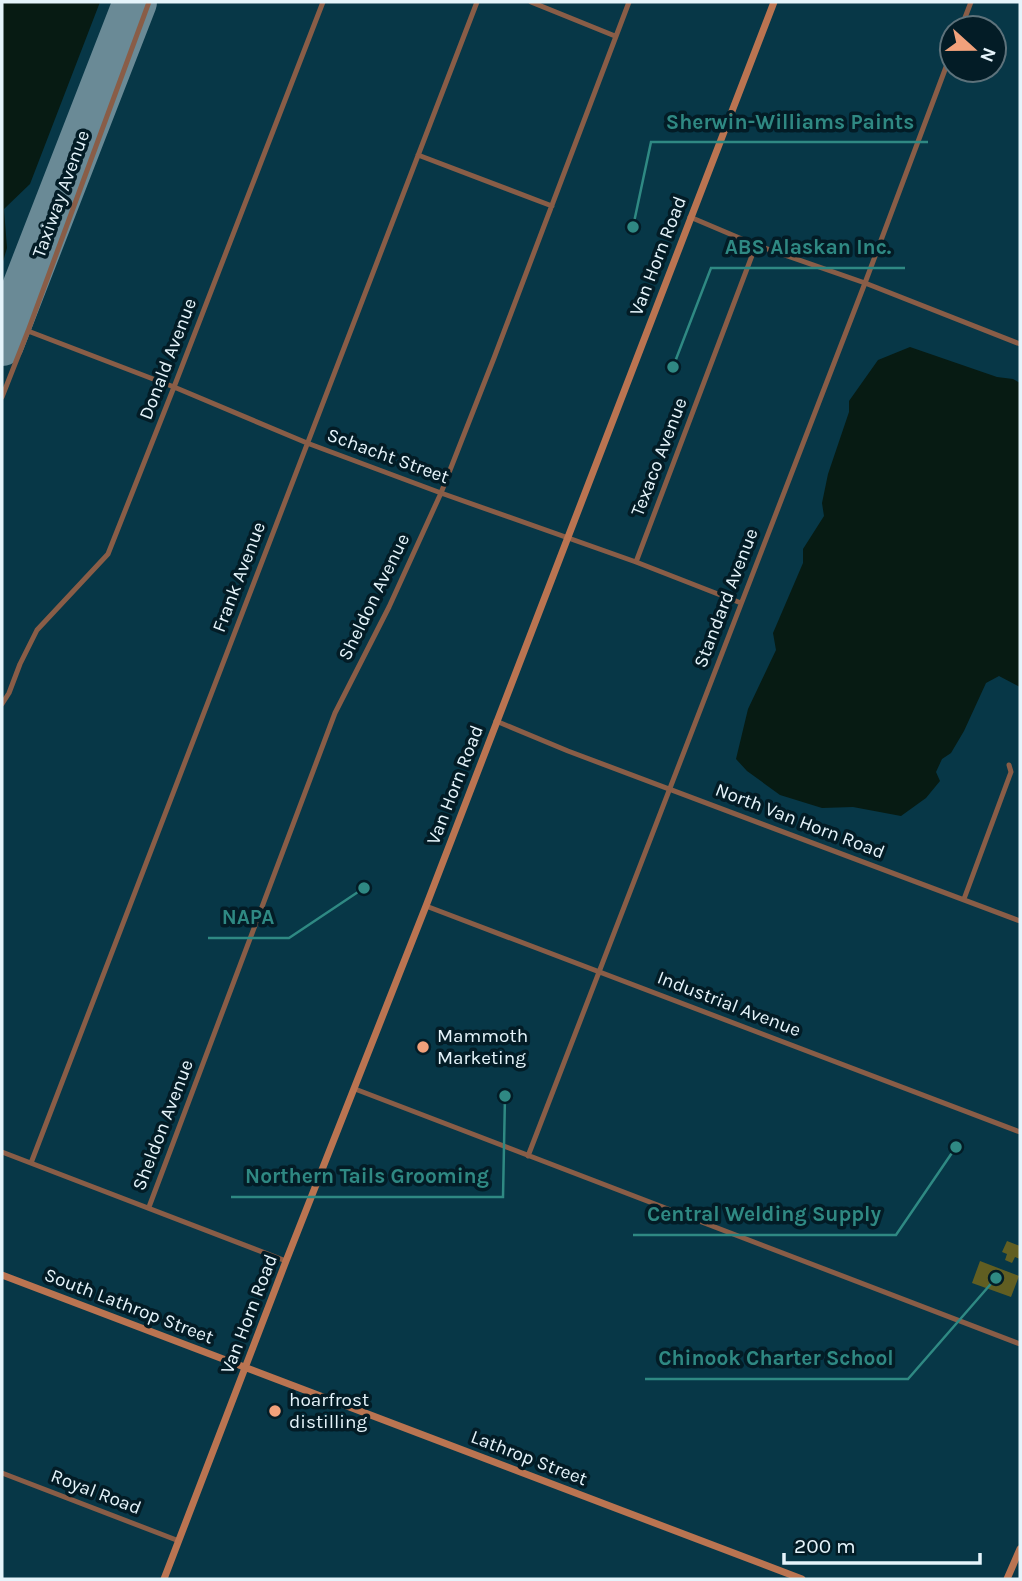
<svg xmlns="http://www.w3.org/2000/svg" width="1022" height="1581" font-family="Karla,sans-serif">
<rect width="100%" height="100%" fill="#073747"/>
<!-- green -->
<path fill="#615e22" d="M 1007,1241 L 1020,1246 L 1020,1259 L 1015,1257 L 1012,1263 L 1005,1260 L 1007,1254 L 1002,1252 Z
M 980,1261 L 1019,1276 L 1011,1297 L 972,1283 Z"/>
<!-- water -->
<path fill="#071b13" d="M 2,2 L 100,2 L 30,184 L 4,209 L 7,248 L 2,265 Z
M 910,347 L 997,377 L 1013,379 L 1020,383 L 1020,687 L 999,676 L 986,683 L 964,731 L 951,753 L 942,759 L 936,772 L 940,781 L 926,798 L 901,816 L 853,807 L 822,808 L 780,795 L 747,771 L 736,759 L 748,709 L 776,650 L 773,633 L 803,563 L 803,549 L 824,516 L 822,503 L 828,474 L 849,412 L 849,401 L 878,360 Z"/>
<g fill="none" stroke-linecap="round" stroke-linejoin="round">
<!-- runway -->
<path stroke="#6a8a96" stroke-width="44" d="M 2,344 L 135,2"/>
<!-- street -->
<path stroke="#895d47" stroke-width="5" d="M 531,2 L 615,36
M 961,28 L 971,2
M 418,155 L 552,206
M 690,217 L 756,245 L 865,283 L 1020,344
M 28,331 L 174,387 L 307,443 L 441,493 L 636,562 L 741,603
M 2,397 L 28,331 L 149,2
M 636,562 L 756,245
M 2,704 L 9,693 L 20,664 L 37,630 L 108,554 L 174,387 L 323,2
M 496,721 L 568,751 L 1020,921
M 964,899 L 1011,772 L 1009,765
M 426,906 L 1020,1132
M 355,1089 L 1020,1344
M 2,1152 L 286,1261
M 528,1156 L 865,283 L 952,51
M 31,1163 L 477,2
M 149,1207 L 335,713 L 389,607 L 441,493 L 494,358 L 629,2
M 2,1473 L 179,1541"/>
<!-- secondary -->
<path stroke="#ba7451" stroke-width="7" d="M 2,1275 L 802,1579
M 164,1579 L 286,1261 L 426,906 L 774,2
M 1007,1579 L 1020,1549"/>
</g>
<!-- markers -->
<g fill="#f1a17b" stroke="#031c26" stroke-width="2.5">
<circle cx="423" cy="1047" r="7"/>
<circle cx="275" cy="1411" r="7"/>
</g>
<g text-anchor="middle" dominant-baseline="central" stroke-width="7" stroke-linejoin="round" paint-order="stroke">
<!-- street labels -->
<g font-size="19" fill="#e5f4fb" stroke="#031c26">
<text transform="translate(61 194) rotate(-70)">Taxiway Avenue</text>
<text transform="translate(658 256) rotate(-69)">Van Horn Road</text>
<text transform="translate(168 359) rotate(-69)">Donald Avenue</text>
<text transform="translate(388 456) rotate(20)">Schacht Street</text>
<text transform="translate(659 457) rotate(-69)">Texaco Avenue</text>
<text transform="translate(239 577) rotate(-69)">Frank Avenue</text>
<text transform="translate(374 597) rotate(-64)">Sheldon Avenue</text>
<text transform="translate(726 598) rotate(-69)">Standard Avenue</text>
<text transform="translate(455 785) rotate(-69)">Van Horn Road</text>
<text transform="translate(800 821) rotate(21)">North Van Horn Road</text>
<text transform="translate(729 1004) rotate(21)">Industrial Avenue</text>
<text transform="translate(163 1125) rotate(-69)">Sheldon Avenue</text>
<text transform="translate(129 1306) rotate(21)">South Lathrop Street</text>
<text transform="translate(249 1314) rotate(-69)">Van Horn Road</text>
<text transform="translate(529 1458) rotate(21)">Lathrop Street</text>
<text transform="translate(96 1492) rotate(21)">Royal Road</text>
</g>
<!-- poi labels -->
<g font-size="19" fill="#e5f4fb" stroke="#031c26" text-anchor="start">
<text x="437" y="1036">Mammoth<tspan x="437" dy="22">Marketing</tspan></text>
<text x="289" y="1400">hoarfrost<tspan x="289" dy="22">distilling</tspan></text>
</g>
</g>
<!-- callouts -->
<path fill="none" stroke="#2f8983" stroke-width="2.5" d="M633 227L651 142H928M673 367L711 268H905M364 888L289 938H208M505 1096L503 1197H231M956 1147L896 1235H633M996 1278L908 1379H645"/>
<g fill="#2f8983" stroke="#031c26" stroke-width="2.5">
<circle cx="633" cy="227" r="7"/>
<circle cx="673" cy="367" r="7"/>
<circle cx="364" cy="888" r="7"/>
<circle cx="505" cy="1096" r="7"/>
<circle cx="956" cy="1147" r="7"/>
<circle cx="996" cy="1278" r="7"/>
</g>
<g font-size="21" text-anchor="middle" font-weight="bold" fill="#2f8983" stroke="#031c26" stroke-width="7" stroke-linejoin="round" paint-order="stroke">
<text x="790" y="129">Sherwin-Williams Paints</text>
<text x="808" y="254">ABS Alaskan Inc.</text>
<text x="248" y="924">NAPA</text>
<text x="367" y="1183">Northern Tails Grooming</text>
<text x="764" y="1221">Central Welding Supply</text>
<text x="776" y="1365">Chinook Charter School</text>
</g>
<!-- border -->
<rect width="1022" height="1581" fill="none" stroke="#e5f4fb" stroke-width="7"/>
<!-- north arrow -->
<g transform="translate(973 49) rotate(111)"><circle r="33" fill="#031c26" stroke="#5d727b" stroke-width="2"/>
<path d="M0-5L12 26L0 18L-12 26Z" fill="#f1a17b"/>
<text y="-10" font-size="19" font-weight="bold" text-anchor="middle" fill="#e5f4fb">N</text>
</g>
<!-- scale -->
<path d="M784 1553v10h196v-10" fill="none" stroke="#e5f4fb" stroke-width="3.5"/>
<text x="794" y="1553" font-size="21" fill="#e5f4fb" stroke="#031c26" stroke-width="5" paint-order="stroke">200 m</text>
</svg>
